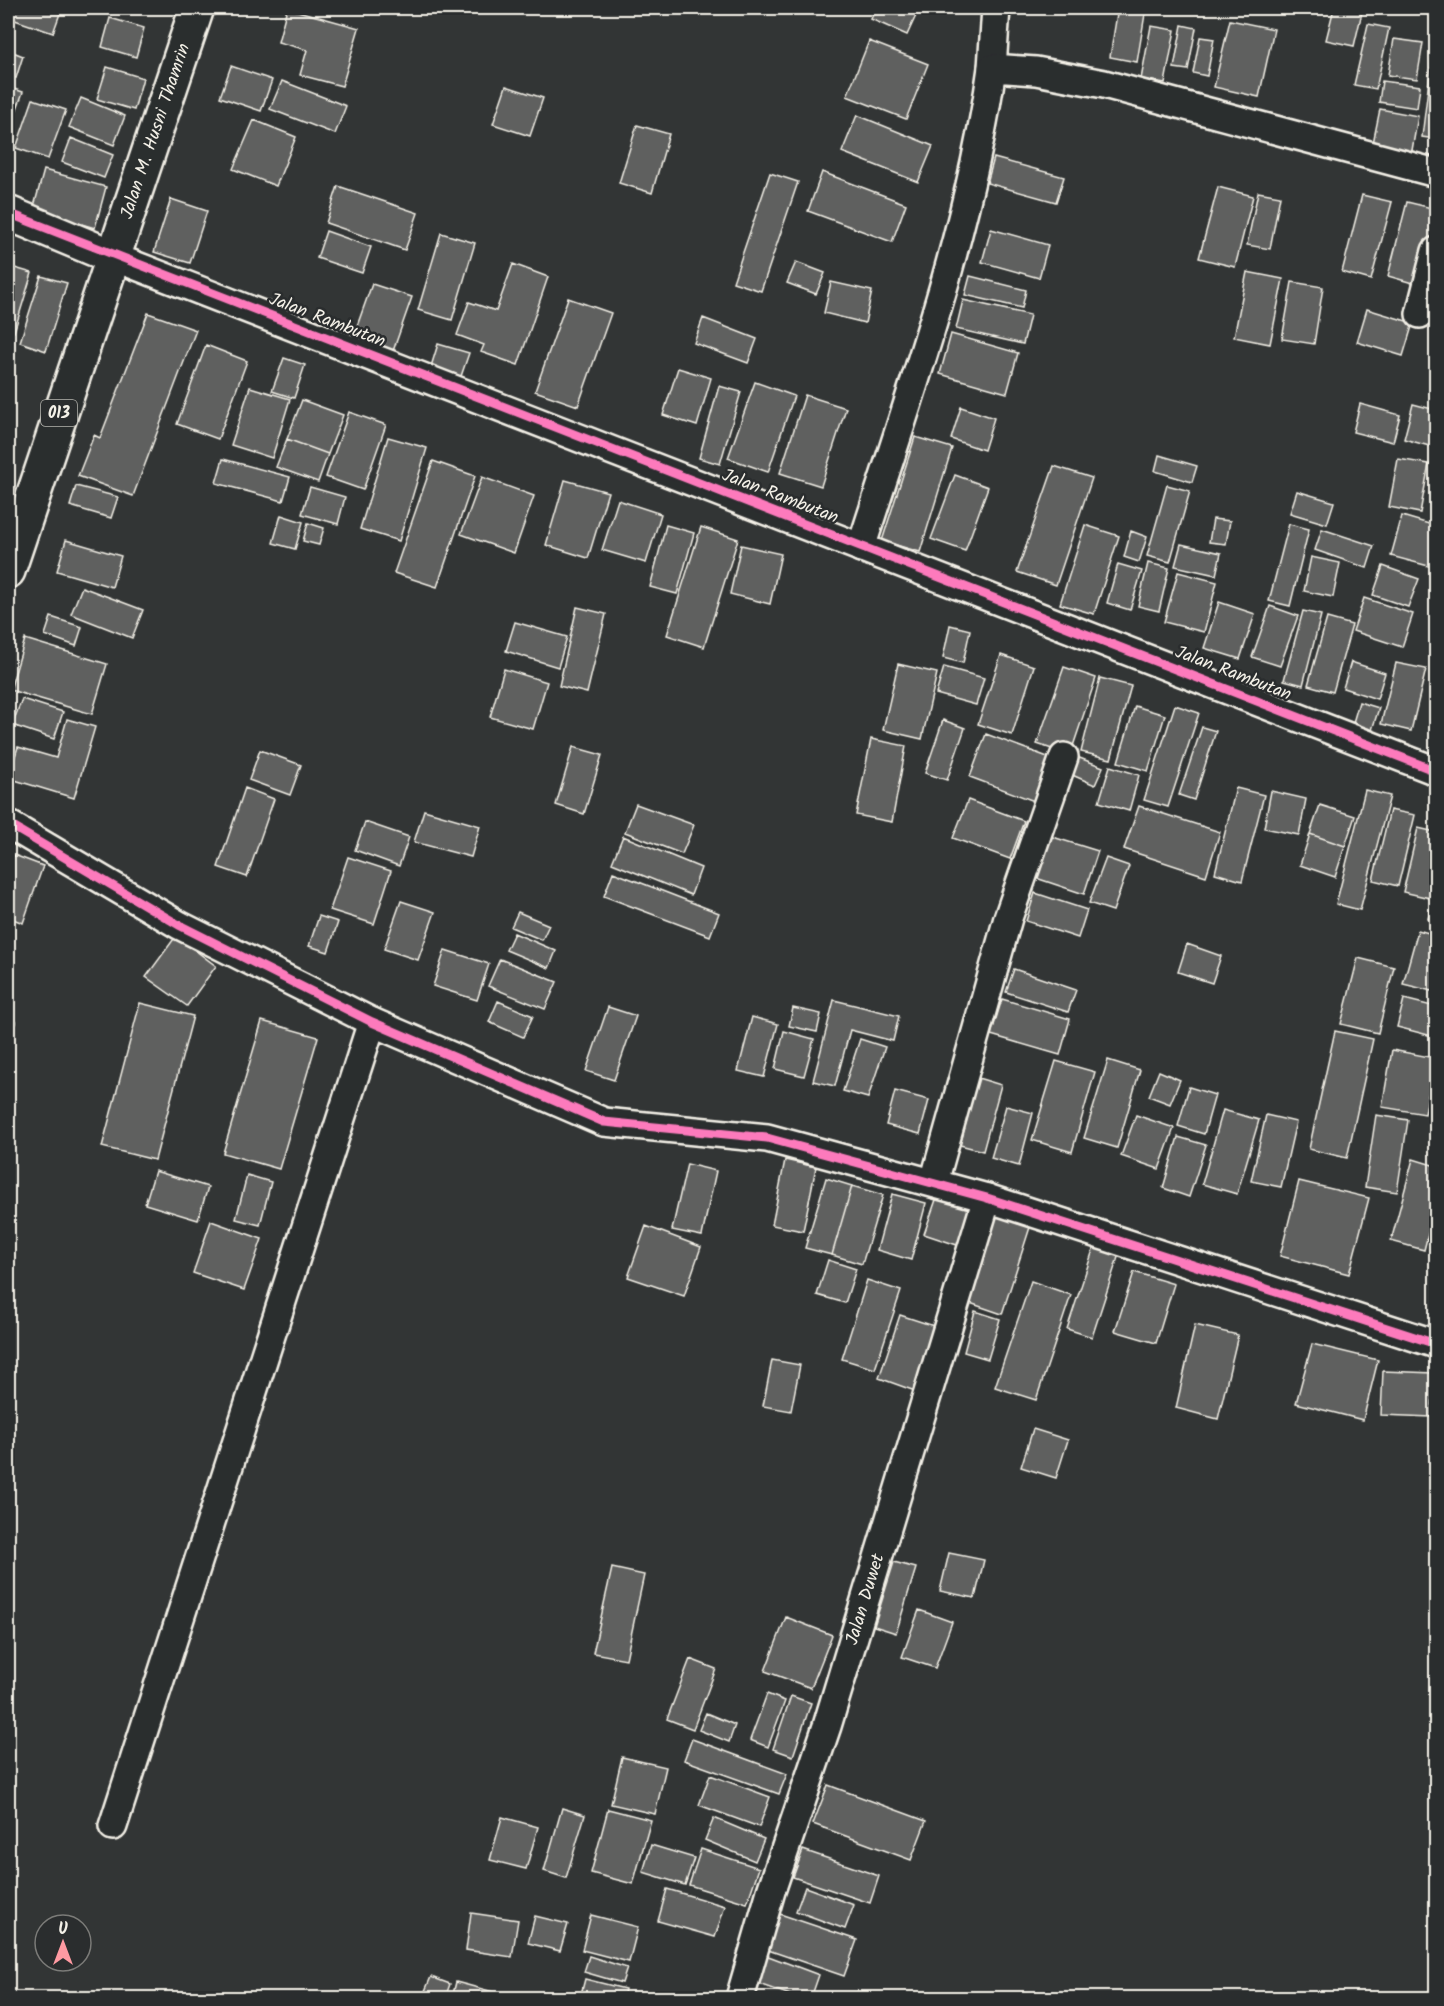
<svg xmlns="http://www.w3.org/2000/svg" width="1444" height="2006" font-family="Kalam,sans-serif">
<rect width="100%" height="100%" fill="#323535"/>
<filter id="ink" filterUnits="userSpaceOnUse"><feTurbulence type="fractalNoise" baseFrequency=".0167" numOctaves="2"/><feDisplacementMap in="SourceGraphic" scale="12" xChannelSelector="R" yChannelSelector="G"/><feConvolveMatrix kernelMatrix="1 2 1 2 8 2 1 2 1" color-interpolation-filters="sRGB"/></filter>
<g filter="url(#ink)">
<!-- building -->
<path fill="#5f605f" stroke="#f4f1e8" stroke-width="1.5" d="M 13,8 L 62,8 L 53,33 L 9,18 Z
M 287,8 L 359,28 L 342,86 L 300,75 L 307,50 L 278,42 Z
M 876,8 L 916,8 L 919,9 L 907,35 L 871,19 Z
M 1118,8 L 1146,8 L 1137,62 L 1110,57 Z
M 1334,8 L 1363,8 L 1354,46 L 1326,40 Z
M 110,18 L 144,28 L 136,57 L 102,47 Z
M 1230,20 L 1274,29 L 1259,97 L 1214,87 Z
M 1368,24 L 1389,28 L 1376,89 L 1354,85 Z
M 1182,25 L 1196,28 L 1188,70 L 1174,68 Z
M 1151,26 L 1175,30 L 1165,83 L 1141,79 Z
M 1200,37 L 1214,39 L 1207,76 L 1193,73 Z
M 1394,39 L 1423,43 L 1417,79 L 1388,75 Z
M 869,41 L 928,64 L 906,119 L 847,96 Z
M 1433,47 L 1436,47 L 1436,139 L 1422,137 Z
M 8,50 L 23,56 L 16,78 L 8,76 Z
M 231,66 L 272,80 L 261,111 L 220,97 Z
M 107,67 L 143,78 L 134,110 L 97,99 Z
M 282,81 L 346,106 L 335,134 L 270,109 Z
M 1382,81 L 1420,86 L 1417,108 L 1379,102 Z
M 506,86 L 543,98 L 530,136 L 493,124 Z
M 8,87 L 23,92 L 8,134 Z
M 81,98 L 125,116 L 114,145 L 69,127 Z
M 33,99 L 66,110 L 48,159 L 16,148 Z
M 1380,109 L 1418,116 L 1411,156 L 1372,148 Z
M 857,115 L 933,146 L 918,182 L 842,152 Z
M 254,120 L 296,137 L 276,186 L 233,169 Z
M 637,125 L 669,134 L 652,193 L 619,183 Z
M 71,138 L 113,155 L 104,178 L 62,162 Z
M 994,158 L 1064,177 L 1056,202 L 987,183 Z
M 44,170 L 106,187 L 95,228 L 33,210 Z
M 822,172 L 906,204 L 892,242 L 808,211 Z
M 770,173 L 798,182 L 761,291 L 733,282 Z
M 338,186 L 418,213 L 405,250 L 326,223 Z
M 1218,187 L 1253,196 L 1235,267 L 1199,258 Z
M 1258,192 L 1280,196 L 1270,249 L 1247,245 Z
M 1362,195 L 1392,202 L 1371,280 L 1342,272 Z
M 171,199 L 207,211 L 190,263 L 154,252 Z
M 1407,202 L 1436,209 L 1436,234 L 1423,286 L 1388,276 Z
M 991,229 L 1048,245 L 1039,278 L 982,262 Z
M 326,231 L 371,247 L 362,273 L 317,258 Z
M 441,233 L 475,243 L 452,320 L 418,310 Z
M 796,262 L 825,273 L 816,294 L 787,283 Z
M 513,264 L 548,277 L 518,365 L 481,352 L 484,345 L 457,335 L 469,302 L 496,311 Z
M 8,266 L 32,273 L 14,332 L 8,329 Z
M 1247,272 L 1283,279 L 1270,344 L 1234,337 Z
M 41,276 L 67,283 L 46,351 L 20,342 Z
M 970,276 L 1026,290 L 1022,308 L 965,295 Z
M 831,282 L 872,291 L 865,323 L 824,313 Z
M 1292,282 L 1323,287 L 1314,344 L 1282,339 Z
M 372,284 L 412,297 L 392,354 L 352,340 Z
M 568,298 L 611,313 L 578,406 L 535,391 Z
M 963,300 L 1030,315 L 1023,344 L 956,329 Z
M 1367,309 L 1413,323 L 1403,356 L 1357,342 Z
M 148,313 L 196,330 L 133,496 L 78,476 L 94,435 L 100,438 Z
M 703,318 L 757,339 L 748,363 L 694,343 Z
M 951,334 L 1018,353 L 1007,393 L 940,374 Z
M 438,344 L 469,353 L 459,382 L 429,373 Z
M 206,345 L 247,361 L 218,439 L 177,424 Z
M 284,358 L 305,365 L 294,398 L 272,391 Z
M 678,368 L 711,378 L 697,426 L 663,415 Z
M 755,382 L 794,396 L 768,472 L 728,458 Z
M 719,386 L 741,392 L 720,464 L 699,458 Z
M 250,387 L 290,399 L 272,458 L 231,445 Z
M 805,395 L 846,408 L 821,486 L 780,473 Z
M 302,400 L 343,415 L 328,454 L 287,439 Z
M 1360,404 L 1400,415 L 1393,442 L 1353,432 Z
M 1413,404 L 1436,410 L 1433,447 L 1404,439 Z
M 961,407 L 994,418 L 984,450 L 951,439 Z
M 349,412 L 386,425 L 363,490 L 326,477 Z
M 388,437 L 427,448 L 399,541 L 360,529 Z
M 915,437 L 952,448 L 920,552 L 882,541 Z
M 287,439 L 328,454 L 318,482 L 276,467 Z
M 1159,455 L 1197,466 L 1192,482 L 1155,471 Z
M 223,459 L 290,477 L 283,501 L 216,483 Z
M 1398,459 L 1429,464 L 1420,513 L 1389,507 Z
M 433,461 L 475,476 L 437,587 L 394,573 Z
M 1054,466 L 1092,478 L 1056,585 L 1017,572 Z
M 955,475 L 988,487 L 965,551 L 931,539 Z
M 482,477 L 534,496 L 514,553 L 461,534 Z
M 565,480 L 608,492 L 588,558 L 546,545 Z
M 1167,485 L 1190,491 L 1170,562 L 1147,556 Z
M 76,486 L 118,497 L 111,518 L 70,506 Z
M 310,487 L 345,497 L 338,524 L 302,514 Z
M 1297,491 L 1334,502 L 1327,524 L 1290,513 Z
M 618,500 L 661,514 L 646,563 L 602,550 Z
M 281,515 L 303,522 L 295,549 L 273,543 Z
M 1402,516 L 1436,526 L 1436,568 L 1391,556 Z
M 1213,519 L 1230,521 L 1226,544 L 1209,542 Z
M 308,523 L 324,528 L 319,545 L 303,541 Z
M 1289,524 L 1309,529 L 1290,606 L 1269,601 Z
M 666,525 L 694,533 L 677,594 L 650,587 Z
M 1085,525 L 1119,536 L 1094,614 L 1060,604 Z
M 701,527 L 738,539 L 704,647 L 667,635 Z
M 1322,529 L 1374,546 L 1367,568 L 1315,550 Z
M 1131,531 L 1147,537 L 1139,562 L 1124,557 Z
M 66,540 L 121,556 L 112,587 L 57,571 Z
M 1181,544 L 1221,553 L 1216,575 L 1175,566 Z
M 741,545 L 781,554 L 770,604 L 730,594 Z
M 1311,557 L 1340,563 L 1333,597 L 1304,591 Z
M 1148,563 L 1169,568 L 1159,611 L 1138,606 Z
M 1118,564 L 1142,571 L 1130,610 L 1107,603 Z
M 1383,566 L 1419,579 L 1408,607 L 1373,595 Z
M 1178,572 L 1217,582 L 1204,632 L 1164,622 Z
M 82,587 L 143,610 L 132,638 L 71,614 Z
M 1364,598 L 1413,614 L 1402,647 L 1353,631 Z
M 1219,602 L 1255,614 L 1240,659 L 1204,648 Z
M 1270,606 L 1298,616 L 1280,666 L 1252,657 Z
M 577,607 L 606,614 L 587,693 L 559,686 Z
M 1303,611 L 1321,615 L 1303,685 L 1284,680 Z
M 51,617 L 82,627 L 76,646 L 45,635 Z
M 1327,618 L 1352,625 L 1333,692 L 1308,685 Z
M 515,622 L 567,637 L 558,667 L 506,651 Z
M 950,625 L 970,630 L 963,663 L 943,658 Z
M 25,639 L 107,664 L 92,714 L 10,690 Z
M 1001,655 L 1034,666 L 1012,735 L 978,724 Z
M 1351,662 L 1385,673 L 1377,699 L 1343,688 Z
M 1396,663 L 1426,669 L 1411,731 L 1381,724 Z
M 898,664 L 937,673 L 922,739 L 883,730 Z
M 944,667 L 984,678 L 976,705 L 936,694 Z
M 1064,667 L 1096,678 L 1070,755 L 1037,744 Z
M 504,669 L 547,682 L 533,729 L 490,717 Z
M 1100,678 L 1131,686 L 1111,759 L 1081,752 Z
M 22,699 L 63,712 L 54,739 L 12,725 Z
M 1359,702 L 1379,708 L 1371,733 L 1352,726 Z
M 1175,705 L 1199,713 L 1168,807 L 1144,800 Z
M 1135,706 L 1165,715 L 1148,771 L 1118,762 Z
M 67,719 L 95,727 L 74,798 L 8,778 L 18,747 L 56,758 Z
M 943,720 L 965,728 L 947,780 L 925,773 Z
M 1202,727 L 1216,731 L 1194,800 L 1179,795 Z
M 986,734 L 1053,759 L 1037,802 L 970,777 Z
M 871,739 L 906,746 L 892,822 L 856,815 Z
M 573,747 L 602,755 L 584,814 L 556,805 Z
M 260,750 L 301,765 L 290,795 L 249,780 Z
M 1077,757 L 1103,767 L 1095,785 L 1070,774 Z
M 1110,766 L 1139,775 L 1129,811 L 1099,802 Z
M 245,788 L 274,799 L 247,877 L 218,867 Z
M 1236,788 L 1264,795 L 1242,881 L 1215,873 Z
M 1365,790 L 1390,796 L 1360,910 L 1336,904 Z
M 1271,791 L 1306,799 L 1299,835 L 1264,828 Z
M 968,800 L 1024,821 L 1010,859 L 953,838 Z
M 636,804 L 694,825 L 682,854 L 625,832 Z
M 1320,805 L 1355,816 L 1345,846 L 1310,834 Z
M 1139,806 L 1220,832 L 1206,876 L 1124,849 Z
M 424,810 L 480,826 L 471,857 L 414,842 Z
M 1390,810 L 1415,815 L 1398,886 L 1373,880 Z
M 365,822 L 409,837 L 399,866 L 355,850 Z
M 1418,828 L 1436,832 L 1436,866 L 1430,898 L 1403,892 Z
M 1043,834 L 1098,851 L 1084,894 L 1030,876 Z
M 1310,834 L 1345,846 L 1335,877 L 1300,865 Z
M 623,836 L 701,868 L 691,895 L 612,863 Z
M 14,855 L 43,866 L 23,923 L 8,917 L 8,873 Z
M 348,857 L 391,871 L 374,924 L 330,910 Z
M 1106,858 L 1129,866 L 1113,911 L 1089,903 Z
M 613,872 L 719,913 L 710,936 L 604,896 Z
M 1436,885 L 1436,921 L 1428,919 Z
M 1035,893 L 1087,910 L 1078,938 L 1026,921 Z
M 401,901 L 435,912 L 418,960 L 384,949 Z
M 518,912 L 549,925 L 542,940 L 511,927 Z
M 319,916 L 338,922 L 328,952 L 309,946 Z
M 1418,930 L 1436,935 L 1436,992 L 1403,984 Z
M 514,933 L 556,951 L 549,968 L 506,950 Z
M 176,936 L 216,966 L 187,1006 L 146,977 Z
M 1187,944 L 1221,956 L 1212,983 L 1178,972 Z
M 445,950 L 489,964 L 477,1000 L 433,986 Z
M 1358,958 L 1394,967 L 1378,1033 L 1341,1024 Z
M 500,959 L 557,982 L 545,1009 L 488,986 Z
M 1014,969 L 1076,990 L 1068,1012 L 1006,992 Z
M 1002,999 L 1070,1019 L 1060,1055 L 991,1035 Z
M 1404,999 L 1436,1007 L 1436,1037 L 1397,1027 Z
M 834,1000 L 899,1016 L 893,1041 L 850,1030 L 835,1086 L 813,1081 Z
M 498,1001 L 533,1016 L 523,1037 L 489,1022 Z
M 140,1003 L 193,1016 L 155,1160 L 102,1147 Z
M 608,1007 L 636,1016 L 614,1080 L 586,1071 Z
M 793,1008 L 821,1014 L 817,1032 L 789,1026 Z
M 8,1017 L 16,1021 L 8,1040 Z
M 752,1017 L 778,1024 L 764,1077 L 738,1071 Z
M 262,1021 L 318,1037 L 279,1169 L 223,1153 Z
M 784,1031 L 814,1039 L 804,1076 L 775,1069 Z
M 1335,1031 L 1373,1039 L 1347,1158 L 1309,1149 Z
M 860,1039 L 885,1047 L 868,1098 L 843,1091 Z
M 1392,1050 L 1435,1058 L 1425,1114 L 1382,1107 Z
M 1108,1060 L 1140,1070 L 1117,1148 L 1084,1138 Z
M 1056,1061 L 1095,1072 L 1072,1152 L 1032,1140 Z
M 1159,1071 L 1180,1080 L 1170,1104 L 1149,1096 Z
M 978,1078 L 1001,1085 L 983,1151 L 960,1145 Z
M 1189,1087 L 1215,1095 L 1204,1134 L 1178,1126 Z
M 895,1091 L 929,1100 L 920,1134 L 886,1125 Z
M 1006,1106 L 1033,1113 L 1019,1166 L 991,1158 Z
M 1223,1110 L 1259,1120 L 1237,1194 L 1202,1184 Z
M 1136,1115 L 1174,1128 L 1159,1169 L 1121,1156 Z
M 1266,1115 L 1296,1122 L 1281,1187 L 1251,1181 Z
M 1376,1115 L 1408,1120 L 1397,1192 L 1365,1187 Z
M 1178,1137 L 1206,1145 L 1189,1197 L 1163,1188 Z
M 1413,1159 L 1436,1166 L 1436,1204 L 1424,1250 L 1391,1241 Z
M 785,1160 L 816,1167 L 803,1231 L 772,1225 Z
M 687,1164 L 716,1171 L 702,1236 L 672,1230 Z
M 155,1171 L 208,1187 L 198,1220 L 145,1204 Z
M 247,1175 L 271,1182 L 260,1225 L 236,1219 Z
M 826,1178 L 852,1186 L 832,1255 L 805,1248 Z
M 1299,1181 L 1369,1198 L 1349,1274 L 1280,1256 Z
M 852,1186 L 883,1195 L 862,1264 L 832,1255 Z
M 892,1194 L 926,1203 L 911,1260 L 877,1250 Z
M 938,1194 L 976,1207 L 963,1247 L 924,1234 Z
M 997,1210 L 1032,1221 L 1002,1314 L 967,1302 Z
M 211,1221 L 262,1239 L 244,1290 L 193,1273 Z
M 646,1226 L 701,1247 L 684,1296 L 628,1277 Z
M 1094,1247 L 1119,1254 L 1092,1337 L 1067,1329 Z
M 828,1260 L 856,1269 L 845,1303 L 817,1295 Z
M 1134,1272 L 1174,1284 L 1156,1343 L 1115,1331 Z
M 867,1280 L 901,1291 L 875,1369 L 842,1359 Z
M 1031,1281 L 1071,1295 L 1036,1400 L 995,1387 Z
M 975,1311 L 1000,1319 L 988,1359 L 964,1352 Z
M 900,1315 L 937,1327 L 915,1391 L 879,1378 Z
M 1195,1325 L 1238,1335 L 1218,1419 L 1176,1408 Z
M 1312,1344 L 1378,1360 L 1363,1420 L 1296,1403 Z
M 772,1360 L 800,1365 L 791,1411 L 763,1406 Z
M 1383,1371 L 1434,1373 L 1432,1417 L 1381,1415 Z
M 1033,1429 L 1068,1440 L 1056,1478 L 1021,1467 Z
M 949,1553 L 984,1560 L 975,1598 L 940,1591 Z
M 894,1562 L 916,1568 L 896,1633 L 874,1626 Z
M 612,1568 L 644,1575 L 626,1659 L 593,1653 Z
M 919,1610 L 952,1622 L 935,1668 L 902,1657 Z
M 786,1617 L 832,1635 L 811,1688 L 765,1671 Z
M 690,1659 L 716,1669 L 693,1729 L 667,1719 Z
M 767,1694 L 785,1701 L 768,1747 L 750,1740 Z
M 791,1696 L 811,1703 L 793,1756 L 773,1749 Z
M 706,1713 L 735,1725 L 729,1742 L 699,1730 Z
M 692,1739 L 787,1774 L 779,1794 L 684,1760 Z
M 622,1757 L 666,1767 L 655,1814 L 611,1804 Z
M 710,1775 L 770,1797 L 759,1827 L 699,1805 Z
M 828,1785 L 926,1821 L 911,1860 L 813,1824 Z
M 562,1808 L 585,1815 L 566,1878 L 544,1871 Z
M 608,1809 L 651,1820 L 633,1884 L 591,1873 Z
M 502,1817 L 538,1827 L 526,1869 L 490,1860 Z
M 714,1818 L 764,1839 L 755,1861 L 705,1840 Z
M 651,1845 L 694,1858 L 685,1885 L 643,1872 Z
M 701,1849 L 759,1868 L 747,1903 L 689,1885 Z
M 803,1850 L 879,1876 L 870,1903 L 793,1877 Z
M 805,1887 L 854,1905 L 845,1929 L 796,1911 Z
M 667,1889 L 725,1906 L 715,1937 L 658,1921 Z
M 471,1913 L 518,1920 L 512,1957 L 466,1950 Z
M 780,1914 L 857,1940 L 844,1976 L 768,1950 Z
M 591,1915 L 638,1927 L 629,1962 L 582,1950 Z
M 535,1916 L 568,1924 L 560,1951 L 528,1943 Z
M 763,1954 L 819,1975 L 811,1998 L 799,1998 L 753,1982 Z
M 589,1956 L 627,1968 L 622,1983 L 584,1972 Z
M 431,1977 L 450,1984 L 445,1998 L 422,1998 Z
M 585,1979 L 625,1989 L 623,1998 L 580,1998 Z
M 456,1982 L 501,1994 L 500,1998 L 452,1998 Z"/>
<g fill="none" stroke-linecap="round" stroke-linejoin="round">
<defs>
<g id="street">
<path d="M 992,68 L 996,8"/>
<path d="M 111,256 L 1436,771"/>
<path d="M 1420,314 L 1436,251"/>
<path d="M 861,548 C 911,391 969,232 992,68 L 1036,71 L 1104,84 L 1436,173"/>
<path d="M 8,824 L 179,925 L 372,1022 L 604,1122 L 767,1138 L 987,1198 L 1436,1344"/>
<path d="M 934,1182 L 1008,918 L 1064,757"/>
<path d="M 113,1826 L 372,1022"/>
<path id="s1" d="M 740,1998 L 771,1891 L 827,1726 L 987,1198"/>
</g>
<path id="secondary" d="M 8,213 L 111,256"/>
<g id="primary">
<path id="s2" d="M 8,571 L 197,8"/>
</g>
</defs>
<!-- street casing -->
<use href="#street" stroke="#f4f1e8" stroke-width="32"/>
<!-- secondary casing -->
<use href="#secondary" stroke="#f4f1e8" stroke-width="38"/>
<!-- primary casing -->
<use href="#primary" stroke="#f4f1e8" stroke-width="38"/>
<!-- street -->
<use href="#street" stroke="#2a2d2e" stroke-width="27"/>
<!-- secondary -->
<use href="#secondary" stroke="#2a2d2e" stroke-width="33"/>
<!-- primary -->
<use href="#primary" stroke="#2a2d2e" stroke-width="33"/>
<defs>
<path id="cycleway" d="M 8,213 L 1436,771
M 8,824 L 179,925 L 372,1022 L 604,1122 L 767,1138 L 987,1198 L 1436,1344"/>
</defs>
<!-- cycleway casing -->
<use href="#cycleway" stroke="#2a2d2e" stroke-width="13"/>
<!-- cycleway -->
<use href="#cycleway" stroke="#fd7abc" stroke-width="9"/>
</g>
</g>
<g text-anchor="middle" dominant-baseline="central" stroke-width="5" stroke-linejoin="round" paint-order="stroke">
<!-- shield labels -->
<rect fill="#2a2d2e" stroke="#b7b6b0" stroke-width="1.5" x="41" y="400" width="36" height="26" rx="4.5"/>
<g font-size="16" font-weight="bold" fill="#f4f1e8">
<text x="59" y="413">013</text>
</g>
<!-- street labels -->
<g font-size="18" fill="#f4f1e8" stroke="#2a2d2e">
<text stroke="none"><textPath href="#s2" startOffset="464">Jalan M. Husni Thamrin</textPath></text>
<text transform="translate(327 321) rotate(21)">Jalan Rambutan</text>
<text transform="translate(780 497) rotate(21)">Jalan Rambutan</text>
<text transform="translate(1233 674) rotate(21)">Jalan Rambutan</text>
<text stroke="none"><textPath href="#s1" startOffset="418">Jalan Duwet</textPath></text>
</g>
</g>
<!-- margin -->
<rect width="1444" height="2006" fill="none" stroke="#2a2d2e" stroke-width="30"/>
<rect x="15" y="15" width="1414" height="1976" fill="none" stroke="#f4f1e8" stroke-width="2" filter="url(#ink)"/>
<!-- north arrow -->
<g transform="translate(63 1943)"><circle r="28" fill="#2a2d2e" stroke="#7b7b78" stroke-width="1.5"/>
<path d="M0-4.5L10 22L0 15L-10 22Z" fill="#ff9aa2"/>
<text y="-9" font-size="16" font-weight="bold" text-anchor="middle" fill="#f4f1e8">U</text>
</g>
</svg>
